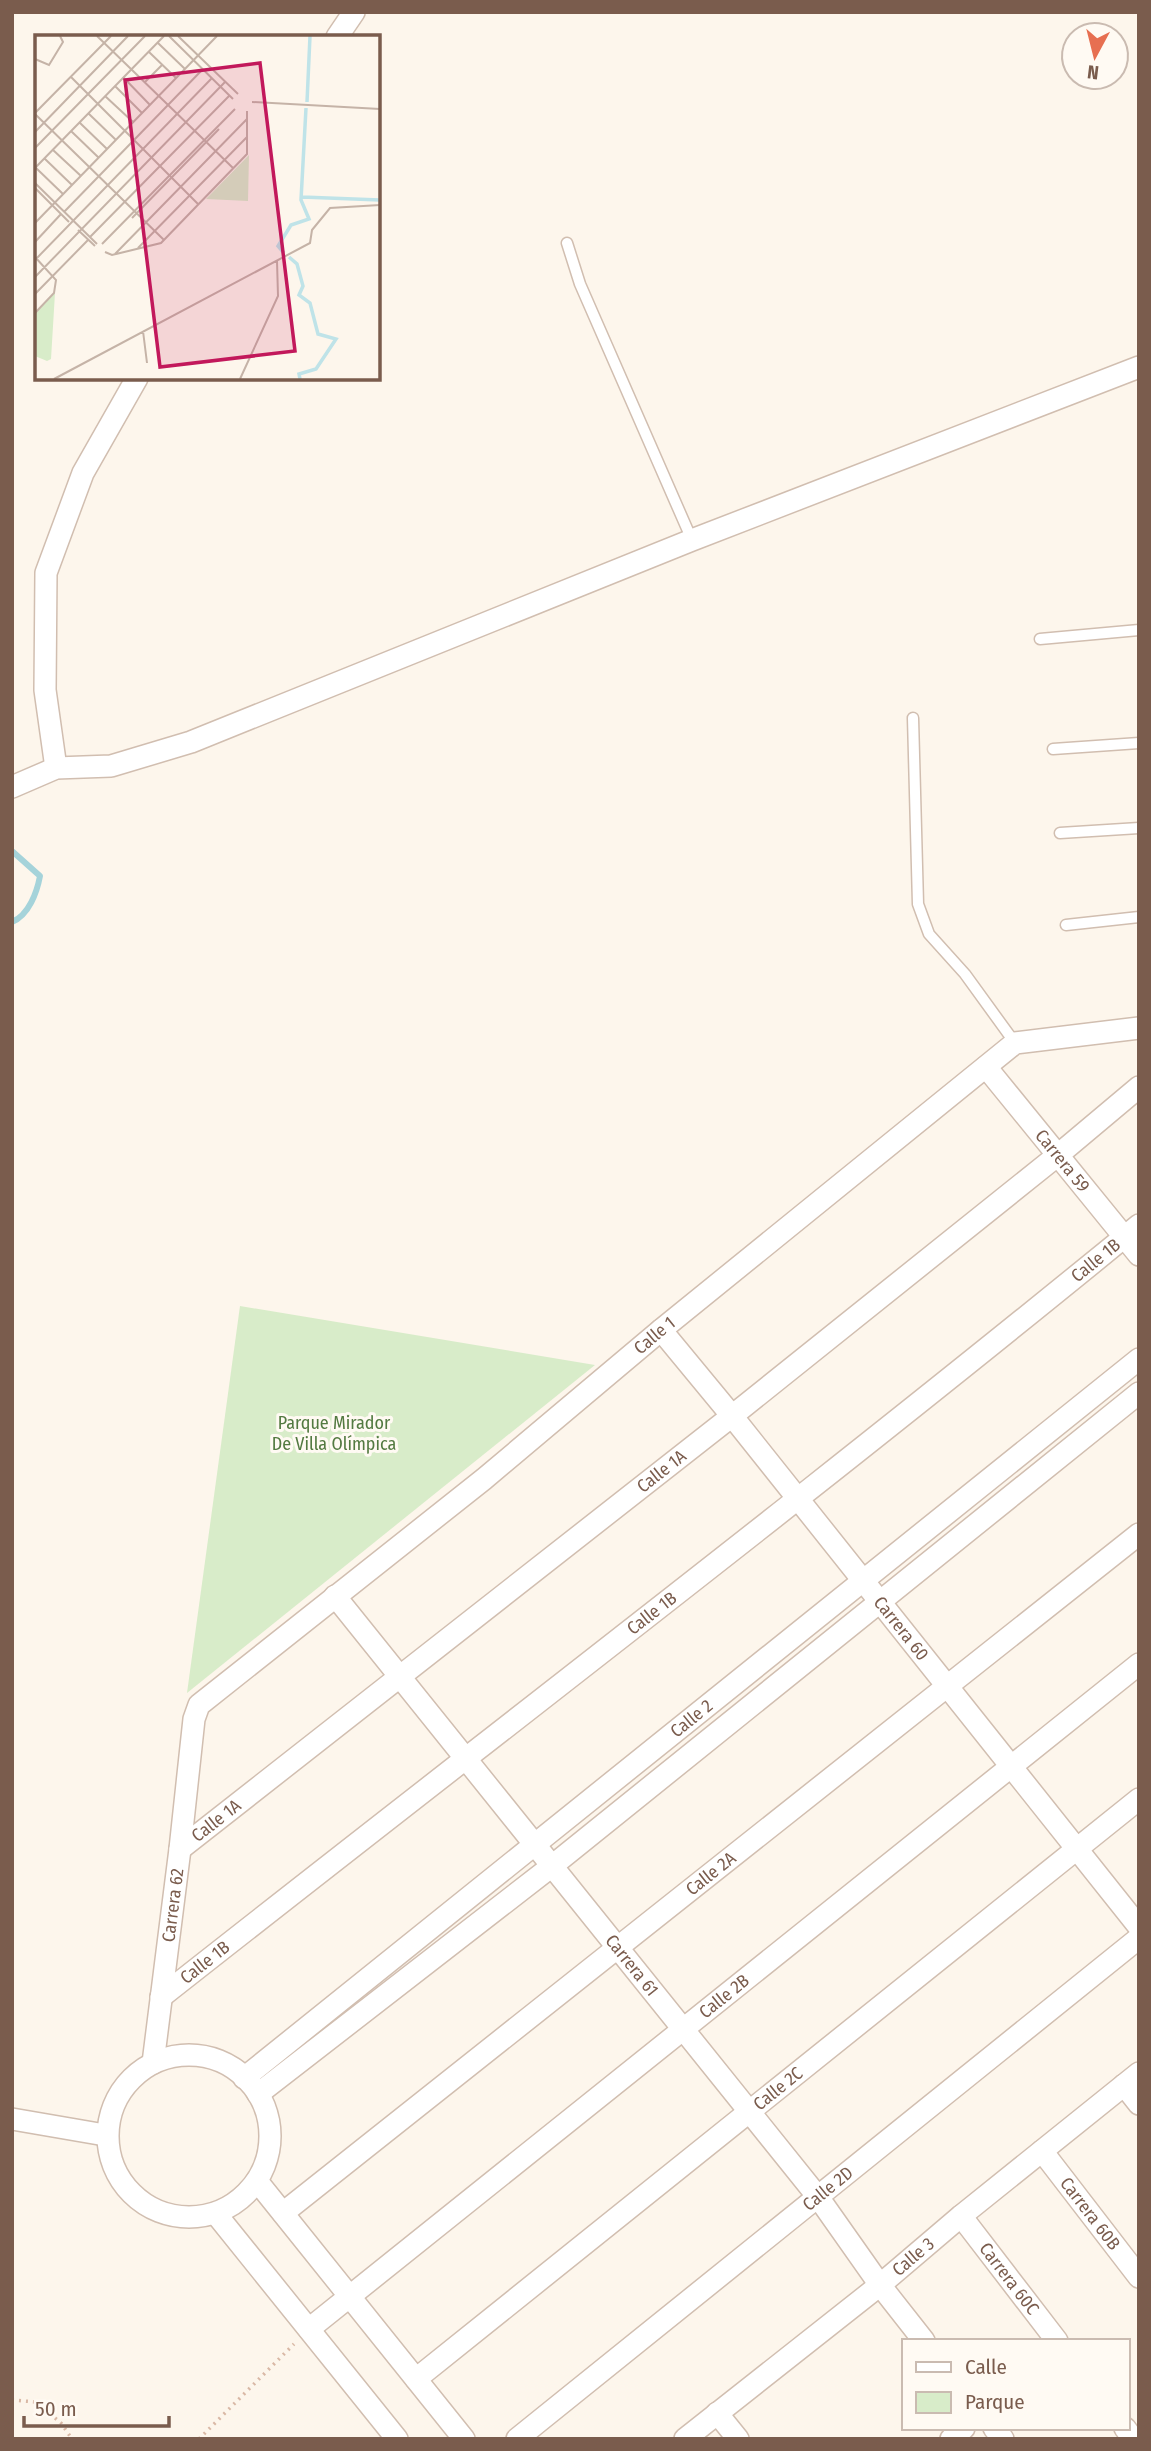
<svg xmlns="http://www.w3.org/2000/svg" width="1151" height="2451" font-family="'Fira Sans Condensed',sans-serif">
<rect width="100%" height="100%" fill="#fdf6ec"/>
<!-- green -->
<path fill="#d8ecc9" d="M 240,1306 L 595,1365 L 187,1693 Z"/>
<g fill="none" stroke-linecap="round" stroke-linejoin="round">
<!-- stream -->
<path stroke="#a5d3da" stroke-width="6" d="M 12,851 L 40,876 C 37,892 29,915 12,922"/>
<defs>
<path id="lane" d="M 567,243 L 580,284 L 692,540
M 1040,639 L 1139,630
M 913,718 L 918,904 L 929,934 L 965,974 L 1015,1043
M 1053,749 L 1139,743
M 1060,833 L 1139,828
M 1066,925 L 1139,917"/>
<g id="street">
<path d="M 337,37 L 354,12"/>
<path d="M 56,768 L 45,690 L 46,573 L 83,473 L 137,378"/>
<path d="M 12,787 L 56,768 L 111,766 L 191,742 L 692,540 L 1139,367"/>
<path id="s1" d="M 986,1067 L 1139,1255"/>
<path id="s2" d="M 661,1330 L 732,1416 L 1139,1927"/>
<path id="s3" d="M 335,1596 L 818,2197 L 880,2285 L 924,2341"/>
<path id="s4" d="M 180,1849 L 732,1416 L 1058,1155 L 1139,1087"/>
<path id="s5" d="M 161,1997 C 487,1740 818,1488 1139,1225"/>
<circle cx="189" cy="2136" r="81"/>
<path id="s6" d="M 153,2063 L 180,1849 L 194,1719 L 199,1705 L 484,1479 L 661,1330 L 1015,1043 L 1139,1028"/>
<path id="s7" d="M 244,2078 L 1139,1359"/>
<path d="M 1124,2085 L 1139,2104"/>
<path d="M 258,2094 L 552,1866 L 1139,1393"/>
<path d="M 12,2119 L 105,2135"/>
<path id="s8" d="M 1042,2151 L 1139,2277"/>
<path d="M 257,2181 L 464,2439"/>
<path id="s9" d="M 283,2213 L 1139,1534"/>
<path d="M 216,2214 L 397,2439"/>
<path id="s10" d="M 961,2216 L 1057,2341"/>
<path id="s11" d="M 309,2329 L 1139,1664"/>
<path id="s12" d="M 416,2379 L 1139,1799"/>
<path d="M 717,2413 L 738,2439"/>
<path d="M 994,2428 L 1003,2439"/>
<path d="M 1125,2428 L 1133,2439"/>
<path id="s13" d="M 517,2439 L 1139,1938"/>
<path id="s14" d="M 685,2439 L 880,2285 L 961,2216 L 1139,2073"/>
<path d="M 951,2439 L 964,2428"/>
</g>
</defs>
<!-- lane casing -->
<use href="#lane" stroke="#d1beb0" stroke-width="13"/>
<!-- street casing -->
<use href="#street" stroke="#d1beb0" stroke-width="24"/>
<!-- path -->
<path stroke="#d9b8a5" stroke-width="3.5" stroke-dasharray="2 5" stroke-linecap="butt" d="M 12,2400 L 36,2402 L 61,2423 L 72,2439
M 199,2439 L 294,2344"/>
<!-- lane -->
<use href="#lane" stroke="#fff" stroke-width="10"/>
<!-- street -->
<use href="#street" stroke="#fff" stroke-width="21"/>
</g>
<g text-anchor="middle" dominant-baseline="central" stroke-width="6" stroke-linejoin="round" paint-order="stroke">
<!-- street labels -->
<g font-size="18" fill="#7a5c4d" stroke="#fffaf3">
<text stroke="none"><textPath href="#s1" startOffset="121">Carrera 59</textPath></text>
<text stroke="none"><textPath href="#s5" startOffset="1190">Calle 1B</textPath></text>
<text stroke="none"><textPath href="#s6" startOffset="948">Calle 1</textPath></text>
<text stroke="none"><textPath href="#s4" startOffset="612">Calle 1A</textPath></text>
<text stroke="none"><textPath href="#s5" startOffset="623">Calle 1B</textPath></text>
<text stroke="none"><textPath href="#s2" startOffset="383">Carrera 60</textPath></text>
<text stroke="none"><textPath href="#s7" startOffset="574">Calle 2</textPath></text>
<text stroke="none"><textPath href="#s4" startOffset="46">Calle 1A</textPath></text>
<text stroke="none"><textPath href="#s9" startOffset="546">Calle 2A</textPath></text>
<text stroke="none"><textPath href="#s6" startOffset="159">Carrera 62</textPath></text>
<text stroke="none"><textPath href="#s5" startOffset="56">Calle 1B</textPath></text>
<text stroke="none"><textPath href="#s3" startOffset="474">Carrera 61</textPath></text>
<text stroke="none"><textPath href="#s11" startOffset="532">Calle 2B</textPath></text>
<text stroke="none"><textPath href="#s12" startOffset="464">Calle 2C</textPath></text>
<text stroke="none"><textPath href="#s13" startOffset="399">Calle 2D</textPath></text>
<text stroke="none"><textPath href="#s8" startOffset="79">Carrera 60B</textPath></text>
<text stroke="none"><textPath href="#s14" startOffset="292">Calle 3</textPath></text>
<text stroke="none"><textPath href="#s10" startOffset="79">Carrera 60C</textPath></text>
</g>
<!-- park labels -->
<g font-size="18" fill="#537a41" stroke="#fffaf3">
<text x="334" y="1423">Parque Mirador<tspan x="334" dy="21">De Villa Olímpica</tspan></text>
</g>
</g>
<!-- overview -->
<g transform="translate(35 35)">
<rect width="345" height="345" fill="#fdf6ec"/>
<path d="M 214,120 L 213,166 L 171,164 ZM 20,258 L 16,324 L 12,326 L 0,321 L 0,279 Z" fill="#d8ecc9"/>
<path fill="none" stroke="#bfe3e8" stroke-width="3.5" d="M 272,67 L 275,1M 267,162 L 345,165M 249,218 L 243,211 L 256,190 L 274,184 L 266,165 L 271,73M 254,222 L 262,229 L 268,251 L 264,260 L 275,268 L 283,299 L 301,304 L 281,334 L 264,339 L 265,344"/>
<path fill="none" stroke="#c5b3a7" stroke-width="2" d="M 62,1 L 198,133M 134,1 L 198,64M 143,1 L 203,59M 123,8 L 150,34M 114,17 L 141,43M 0,24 L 14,30 L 28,7 L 25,1M 36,42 L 163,169M 88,42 L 115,70M 110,47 L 127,30M 80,51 L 107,78M 70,61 L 98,87M 217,67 L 345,74M 0,78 L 76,1M 53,78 L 81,105M 0,79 L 129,205M 44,87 L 72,114M 36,96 L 64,123M 0,97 L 93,1M 0,113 L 110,1M 18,115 L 46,141M 9,123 L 37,150M 0,132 L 28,159M 0,133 L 129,1M 0,148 L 62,209M 0,153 L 34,187M 29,177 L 168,34M 97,183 L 184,94M 0,188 L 182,1M 43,195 L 60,211M 55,202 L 195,60M 0,207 L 26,179M 67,209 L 200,74M 103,213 L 212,102M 70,217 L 77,220 L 126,208 L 212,119 L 212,76M 80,219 L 212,84M 0,222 L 21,245 L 19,258 L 0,278M 0,225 L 177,43M 0,242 L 190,47M 0,259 L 53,205M 108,296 L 112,328M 19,344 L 275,208 L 277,195 L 295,173 L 345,170M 205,344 L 243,261 L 242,226"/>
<path fill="#c2185b" fill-opacity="0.15" stroke="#c2185b" stroke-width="3.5" d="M 225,28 L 260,316 L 125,332 L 90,45 Z"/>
<rect width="345" height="345" fill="none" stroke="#7a5c4d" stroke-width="3.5"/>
</g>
<!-- border -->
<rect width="1151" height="2451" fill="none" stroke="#7a5c4d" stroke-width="28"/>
<!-- legend -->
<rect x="902" y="2339" width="228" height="91" fill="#fffaf3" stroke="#cabbb1" stroke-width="2"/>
<rect x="916" y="2362" width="35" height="10" fill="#ffffff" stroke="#cabbb1" stroke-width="2"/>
<text x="965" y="2374" font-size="21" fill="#7a5c4d">Calle</text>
<rect x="916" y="2392" width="35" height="21" fill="#d8ecc9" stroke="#cabbb1" stroke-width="2"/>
<text x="965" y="2409" font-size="21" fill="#7a5c4d">Parque</text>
<!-- north arrow -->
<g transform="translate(1095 56) rotate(187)"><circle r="33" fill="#fffaf3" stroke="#cabbb1" stroke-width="2"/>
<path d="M0-5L12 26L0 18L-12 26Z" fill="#e76f51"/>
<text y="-10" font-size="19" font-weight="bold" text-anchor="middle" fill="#7a5c4d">N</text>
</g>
<!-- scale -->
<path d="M24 2416v10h145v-10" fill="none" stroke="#7a5c4d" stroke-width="3.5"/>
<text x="35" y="2416" font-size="21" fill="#7a5c4d" stroke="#fffaf3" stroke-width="5" paint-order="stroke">50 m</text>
</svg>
